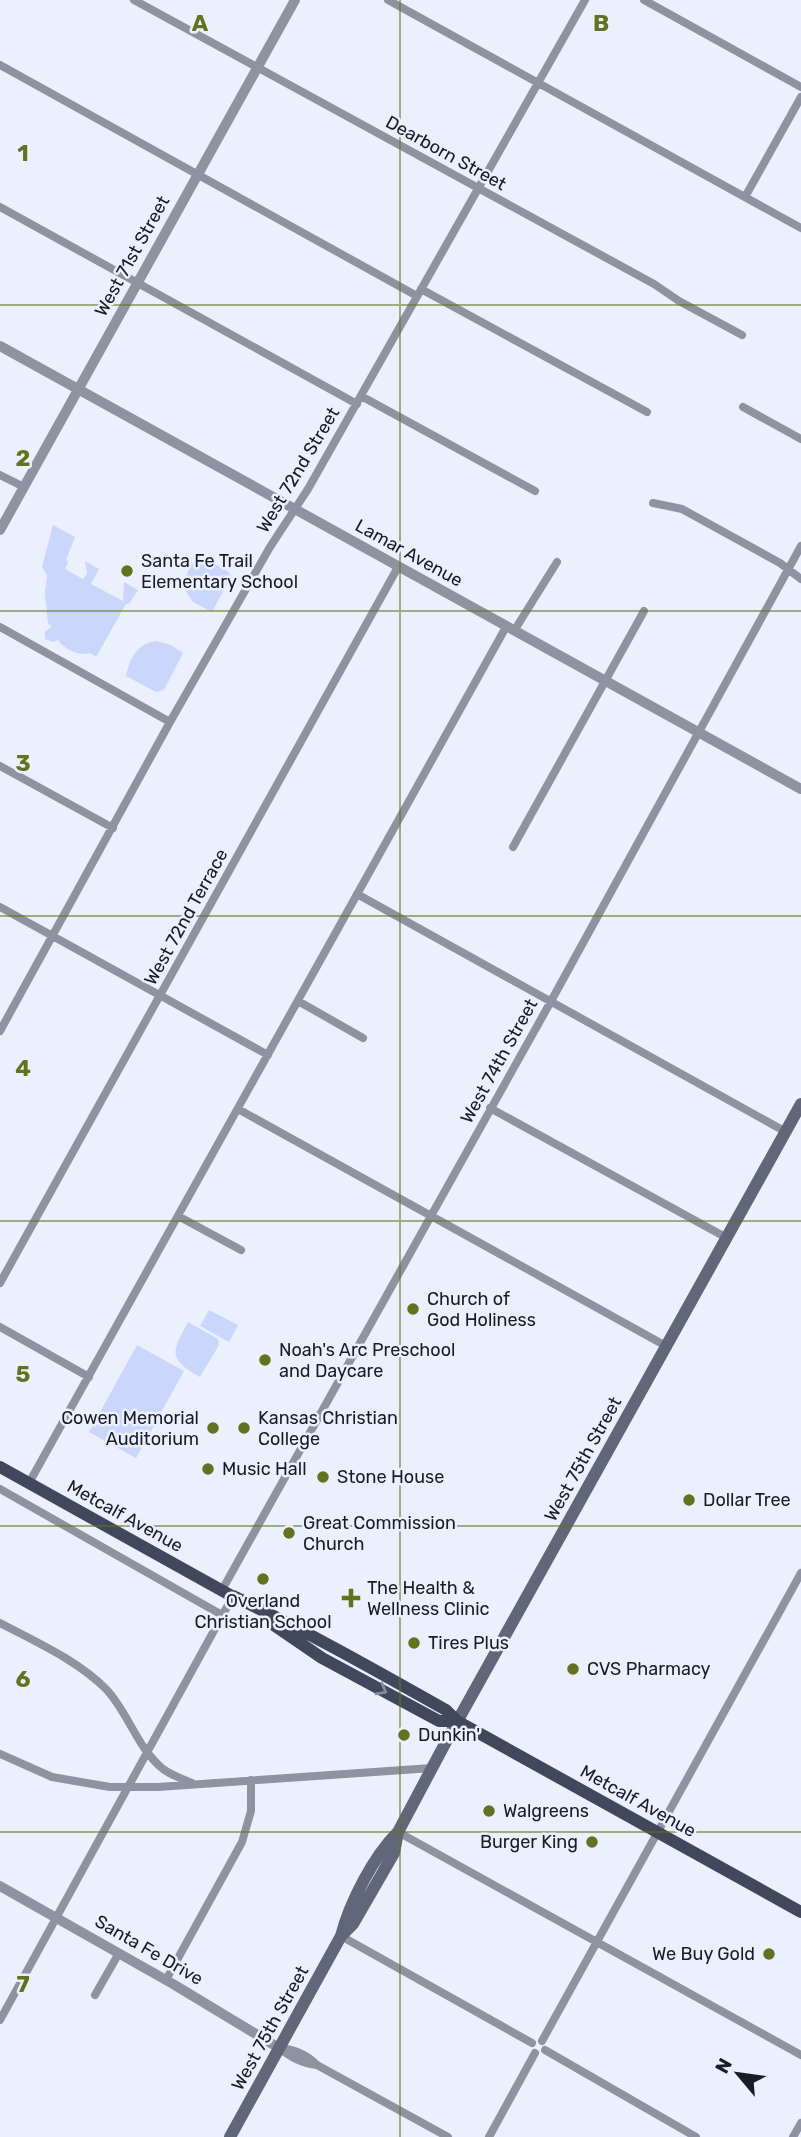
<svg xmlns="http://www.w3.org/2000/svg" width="801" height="2137" font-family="Rubik,sans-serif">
<rect width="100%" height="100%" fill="#eaf0fd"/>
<!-- green -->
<path fill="#c9d7fc" d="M 53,525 L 75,537 L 66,560 L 68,562 L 65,569 L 83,579 L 87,574 L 85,561 L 99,569 L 91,584 L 123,601 L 124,582 L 138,590 L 129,604 L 126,604 L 96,657 L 90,653 C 80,657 64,649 58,640 L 53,642 L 45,639 L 45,632 L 52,626 L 48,624 L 45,593 L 47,575 L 42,567 Z
M 198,555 L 229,572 L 231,577 L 212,612 L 193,602 L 185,590 L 187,573 Z
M 157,641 L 171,645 L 183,653 L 164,690 L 156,692 L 126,676 C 130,658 137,643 157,641 Z
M 209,1310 L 238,1325 L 229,1342 L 200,1326 Z
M 188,1322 L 218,1339 L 219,1345 L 200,1377 C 167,1358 172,1352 188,1322 Z
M 137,1345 L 184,1371 L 136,1458 L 89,1432 Z"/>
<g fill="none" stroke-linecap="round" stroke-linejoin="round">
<!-- minor -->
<path stroke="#8e93a0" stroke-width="8" d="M 134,0 L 654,284 L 679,301 L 742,335
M 388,0 L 801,228
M 644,0 L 801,87
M 0,65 L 417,296
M 745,197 L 801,97
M 0,207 L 357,404
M 421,289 L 647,412
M 361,396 L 535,491
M 743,407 L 801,439
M 0,475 L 24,487
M 653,503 L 682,509 L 780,563 L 801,579
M 0,627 L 170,722
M 514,631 L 557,562
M 0,766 L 113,828
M 513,847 L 644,611
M 357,894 L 786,1132
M 0,907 L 268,1055
M 298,1001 L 363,1038
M 0,1031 L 170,722 L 270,547 L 308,489 L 585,0
M 490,1108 L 727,1238
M 238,1109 L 666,1346
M 178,1216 L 241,1250
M 0,1283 L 398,567
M 0,1327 L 89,1377
M 29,1483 L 506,627
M 0,1489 L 222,1615
M 222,1590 L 550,1003 L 801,546
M 0,1623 C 36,1642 77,1660 106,1689 C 128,1712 137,1748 163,1769 C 171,1775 182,1779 192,1783
M 0,1754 L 52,1777 L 110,1787 L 158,1787 L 432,1768
M 398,1832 L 801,2055
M 341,1936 L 532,2043
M 166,1980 L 242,1842 L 251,1811 L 251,1780
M 95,1995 L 119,1953
M 0,2020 L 233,1596
M 542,2041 L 801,1573
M 279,2048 C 295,2049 306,2054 317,2065 L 448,2137
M 279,2048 C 291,2057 302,2064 317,2065
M 545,2050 L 696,2137
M 489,2137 L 535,2053
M 793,2137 L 801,2123"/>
<!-- tertiary -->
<path stroke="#8e93a0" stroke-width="10" d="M 0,346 L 801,789
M 0,530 L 295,0
M 0,1886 L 173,1984 L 279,2048"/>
<!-- secondary -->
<path stroke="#60677a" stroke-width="12" d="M 341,1936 L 353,1924 L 394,1853 L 398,1832 L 448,1738 L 801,1104
M 230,2137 L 341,1936 C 350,1902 373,1857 398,1832"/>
<!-- primary -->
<path stroke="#40485e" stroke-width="12" d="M 0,1467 L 239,1600
M 233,1596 C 306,1631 375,1670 446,1710 L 457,1721 L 801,1912
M 265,1619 L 322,1658 L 439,1721 L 457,1721"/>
</g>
<!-- one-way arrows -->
<defs><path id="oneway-chevron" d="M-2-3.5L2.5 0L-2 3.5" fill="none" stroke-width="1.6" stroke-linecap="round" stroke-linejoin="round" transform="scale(1.75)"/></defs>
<use stroke="#848b9e" href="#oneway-chevron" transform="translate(382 1690) rotate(28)"/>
<!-- grid -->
<path fill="none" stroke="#63721e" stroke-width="2" stroke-opacity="0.55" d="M 400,0 L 400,2137M 0,305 L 801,305M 0,611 L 801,611M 0,916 L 801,916M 0,1221 L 801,1221M 0,1526 L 801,1526M 0,1832 L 801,1832"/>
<!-- markers -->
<g fill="#63721e" stroke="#eaf0fd" stroke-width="2.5">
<circle cx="127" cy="571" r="7"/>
<circle cx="413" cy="1309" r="7"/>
<circle cx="265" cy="1360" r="7"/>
<circle cx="213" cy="1428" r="7"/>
<circle cx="244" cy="1428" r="7"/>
<circle cx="208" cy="1469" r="7"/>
<circle cx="323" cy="1477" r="7"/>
<circle cx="689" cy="1500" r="7"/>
<circle cx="289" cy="1533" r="7"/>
<circle cx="263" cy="1579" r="7"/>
<path d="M347.5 1587.5h7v7h7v7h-7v7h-7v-7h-7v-7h7z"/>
<circle cx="414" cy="1643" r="7"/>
<circle cx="573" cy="1669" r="7"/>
<circle cx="404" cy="1735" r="7"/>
<circle cx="489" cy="1811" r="7"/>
<circle cx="592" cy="1842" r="7"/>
<circle cx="769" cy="1954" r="7"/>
</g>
<g text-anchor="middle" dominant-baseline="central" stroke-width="5" stroke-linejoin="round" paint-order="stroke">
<!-- street labels -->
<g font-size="18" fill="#181c27" stroke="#eaf0fd">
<text transform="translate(446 153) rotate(29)">Dearborn Street</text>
<text transform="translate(132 256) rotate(-61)">West 71st Street</text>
<text transform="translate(298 470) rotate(-59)">West 72nd Street</text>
<text transform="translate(409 553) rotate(29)">Lamar Avenue</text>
<text transform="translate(186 917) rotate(-61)">West 72nd Terrace</text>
<text transform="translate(499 1061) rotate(-61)">West 74th Street</text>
<text transform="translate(583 1459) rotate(-61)">West 75th Street</text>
<text transform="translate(125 1516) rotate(29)">Metcalf Avenue</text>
<text transform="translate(638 1801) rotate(29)">Metcalf Avenue</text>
<text transform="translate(149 1950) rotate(30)">Santa Fe Drive</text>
<text transform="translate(270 2028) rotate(-61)">West 75th Street</text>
</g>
<!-- poi labels -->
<g font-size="18" fill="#181c27" stroke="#eaf0fd" text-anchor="start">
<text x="141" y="561">Santa Fe Trail<tspan x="141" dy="21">Elementary School</tspan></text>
<text x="427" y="1299">Church of<tspan x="427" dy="21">God Holiness</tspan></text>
<text x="279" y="1350">Noah's Arc Preschool<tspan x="279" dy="21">and Daycare</tspan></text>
<text x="199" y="1418" text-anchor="end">Cowen Memorial<tspan x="199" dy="21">Auditorium</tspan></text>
<text x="258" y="1418">Kansas Christian<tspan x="258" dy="21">College</tspan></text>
<text x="222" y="1469">Music Hall</text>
<text x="337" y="1477">Stone House</text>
<text x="703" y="1500">Dollar Tree</text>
<text x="303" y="1523">Great Commission<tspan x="303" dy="21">Church</tspan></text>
<text x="367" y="1588">The Health &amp;<tspan x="367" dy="21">Wellness Clinic</tspan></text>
<text x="263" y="1601" text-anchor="middle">Overland<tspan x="263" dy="21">Christian School</tspan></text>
<text x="428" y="1643">Tires Plus</text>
<text x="587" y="1669">CVS Pharmacy</text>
<text x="418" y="1735">Dunkin'</text>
<text x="503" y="1811">Walgreens</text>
<text x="578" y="1842" text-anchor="end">Burger King</text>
<text x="755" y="1954" text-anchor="end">We Buy Gold</text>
</g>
</g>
<g font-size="23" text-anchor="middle" font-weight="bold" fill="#63721e" stroke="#eaf0fd" stroke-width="5" stroke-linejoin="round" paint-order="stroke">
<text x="200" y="31">A</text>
<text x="601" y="31">B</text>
<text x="23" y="161">1</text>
<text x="23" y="466">2</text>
<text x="23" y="771">3</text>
<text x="23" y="1076">4</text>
<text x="23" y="1382">5</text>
<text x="23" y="1687">6</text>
<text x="23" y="1992">7</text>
</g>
<!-- north arrow -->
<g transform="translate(738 2074) rotate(299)" stroke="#eaf0fd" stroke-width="5" paint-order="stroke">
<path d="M0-5L12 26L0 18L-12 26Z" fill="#181c27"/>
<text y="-10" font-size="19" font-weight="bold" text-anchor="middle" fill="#181c27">N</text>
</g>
</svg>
